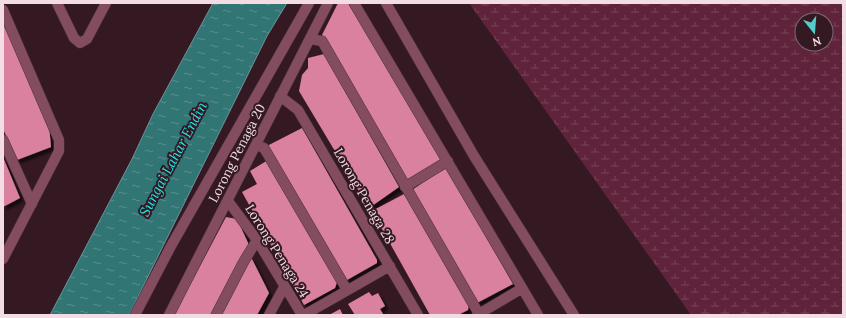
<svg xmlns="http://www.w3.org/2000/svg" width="846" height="318" font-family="Lora,serif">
<defs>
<pattern id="wetland-marsh" width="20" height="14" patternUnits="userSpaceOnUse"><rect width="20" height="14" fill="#5f243b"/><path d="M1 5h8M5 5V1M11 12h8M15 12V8" fill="none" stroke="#764357"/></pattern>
<pattern id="water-ripples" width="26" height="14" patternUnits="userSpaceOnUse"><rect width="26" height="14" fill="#327575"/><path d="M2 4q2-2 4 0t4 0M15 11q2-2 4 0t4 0" fill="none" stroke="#5a8f8f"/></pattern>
<filter id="shadow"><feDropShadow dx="3.5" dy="3.5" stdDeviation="1" flood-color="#0009"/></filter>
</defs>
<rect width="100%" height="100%" fill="#341923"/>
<!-- wetland -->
<path fill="url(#wetland-marsh)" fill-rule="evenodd" d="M 469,3 L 843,3 L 843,315 L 691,315 ZM 802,20 L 826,20 L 826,44 L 802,44 Z"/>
<!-- water -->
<path fill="url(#water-ripples)" stroke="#6b9496" d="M 213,3 L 287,3 L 267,36 L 129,315 L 50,315 L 132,159 L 153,114 Z"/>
<!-- building -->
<path fill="#d9819f" filter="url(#shadow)" d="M 338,3 L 350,3 L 442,162 L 407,182 L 322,35 Z
M 3,23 L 49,125 L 51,147 L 17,160 L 3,129 Z
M 324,54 L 399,187 L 369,208 L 299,91 L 302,75 L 308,68 L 308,58 Z
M 302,128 L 377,260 L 377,263 L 347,280 L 267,146 Z
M 3,157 L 20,198 L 3,207 Z
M 268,160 L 337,282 L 335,288 L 304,305 L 242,192 L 257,184 L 250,171 Z
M 446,167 L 513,284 L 477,303 L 412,190 Z
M 404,194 L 469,303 L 468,310 L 458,315 L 430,315 L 372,211 Z
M 226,217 L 237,219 L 249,245 L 212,315 L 174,315 Z
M 251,257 L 269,293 L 257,315 L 221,315 Z
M 369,292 L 372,296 L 378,293 L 385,306 L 380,309 L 383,314 L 355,315 L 348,304 Z
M 340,309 L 343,315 L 329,315 Z"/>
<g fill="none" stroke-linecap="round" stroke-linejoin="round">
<defs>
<path id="minor" d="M 57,3 L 74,38 L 80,43 L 87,39 L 106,3
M 354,3 L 538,315
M 386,3 L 474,156 L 574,315
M 3,10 L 59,140 L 59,151 L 3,259
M 310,39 L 322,41 L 479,314
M 280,96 L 298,110 L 418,315
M 3,140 L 32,204
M 256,145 L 264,148 L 347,290
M 405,187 L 448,161
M 228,201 L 257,240 L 302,315
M 135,315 L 171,246 L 309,3
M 169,315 L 328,3
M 216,315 L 243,263 L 257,240
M 269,315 L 284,287
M 304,315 L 390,266
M 477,315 L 521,289"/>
</defs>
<!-- minor casing -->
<use href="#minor" stroke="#4e343e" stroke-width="11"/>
<!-- minor -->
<use href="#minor" stroke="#834c5f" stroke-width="10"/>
</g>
<g text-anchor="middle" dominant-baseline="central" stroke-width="4" stroke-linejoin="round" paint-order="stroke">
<!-- street labels -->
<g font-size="13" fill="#f1dde3" stroke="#341923">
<text transform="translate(237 153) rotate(-63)">Lorong Penaga 20</text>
<text transform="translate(364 196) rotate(60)">Lorong Penaga 28</text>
<text transform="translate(277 251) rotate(58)">Lorong Penaga 24</text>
</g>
<!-- water labels -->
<g font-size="14" font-style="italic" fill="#1cecec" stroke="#341923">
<text transform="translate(173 159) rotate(-62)">Sungai Lahar Endin</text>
</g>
</g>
<!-- border -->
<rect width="846" height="318" fill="none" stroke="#f1dde3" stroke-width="8"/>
<!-- north arrow -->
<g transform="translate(814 32) rotate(163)"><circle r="19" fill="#341923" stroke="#806770"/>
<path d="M0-3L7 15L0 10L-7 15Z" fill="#52cdcc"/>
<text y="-6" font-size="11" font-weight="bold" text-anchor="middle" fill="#f1dde3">N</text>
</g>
</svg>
